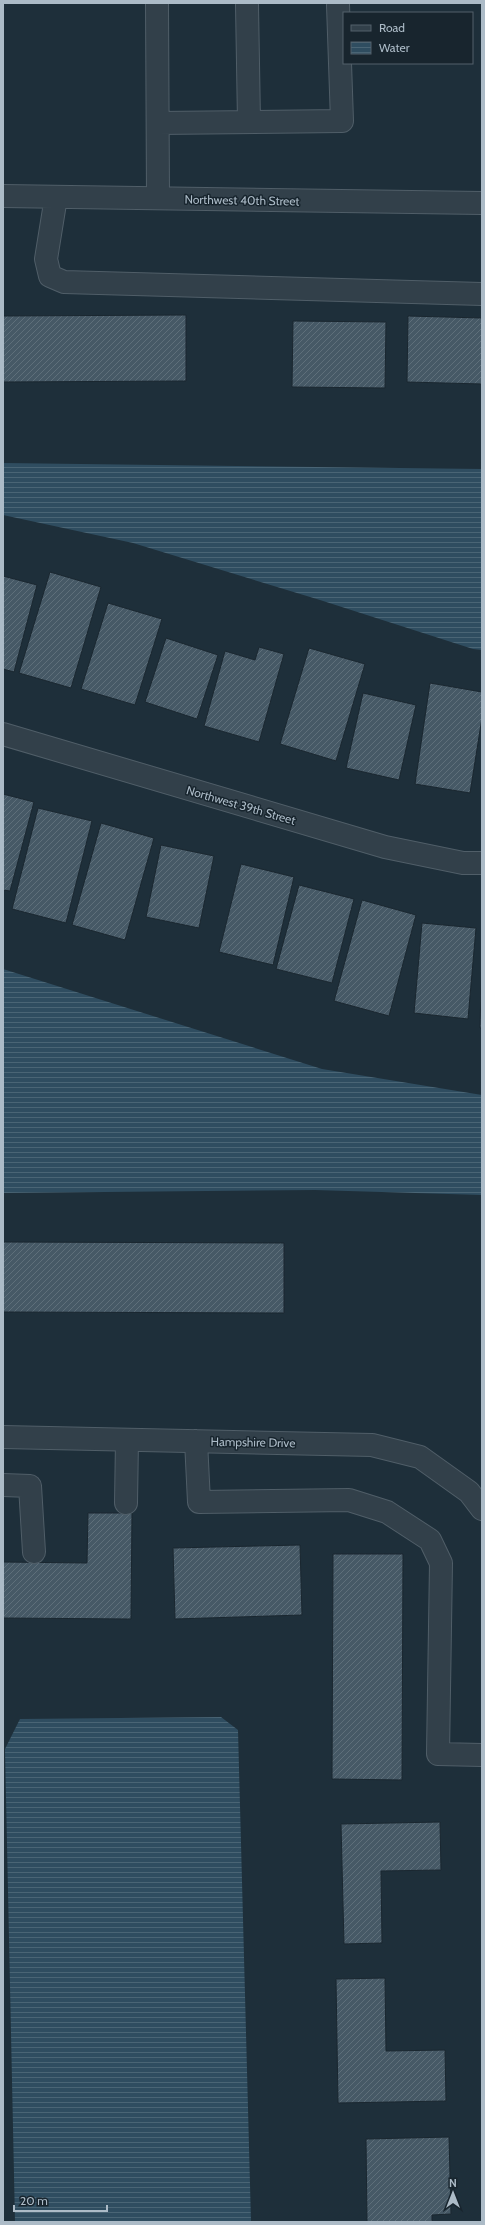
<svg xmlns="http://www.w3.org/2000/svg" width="485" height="2225" font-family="Cabin,sans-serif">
<defs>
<pattern id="water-rules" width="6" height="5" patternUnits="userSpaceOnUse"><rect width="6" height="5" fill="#2f4d60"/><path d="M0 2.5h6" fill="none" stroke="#4a6575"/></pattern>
<pattern id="building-hatch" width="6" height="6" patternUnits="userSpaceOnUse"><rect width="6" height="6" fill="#465966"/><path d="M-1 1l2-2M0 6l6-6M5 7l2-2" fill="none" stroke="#5e6f7a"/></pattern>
</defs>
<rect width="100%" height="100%" fill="#1e2f3a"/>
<!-- water -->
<path fill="url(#water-rules)" d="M 3,463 L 482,469 L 482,650 L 473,649 L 320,600 L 133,543 L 3,515 Z
M 3,969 L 322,1069 L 482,1095 L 482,1195 L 315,1190 L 3,1193 Z
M 221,1717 L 238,1730 L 251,2222 L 15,2222 L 5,1749 L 20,1719 Z"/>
<!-- building -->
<path fill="url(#building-hatch)" stroke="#1a2730" d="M 186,315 L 186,381 L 3,382 L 3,316 Z
M 408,316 L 482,318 L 482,384 L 407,382 Z
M 293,321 L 386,322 L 385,388 L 292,387 Z
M 50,572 L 101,587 L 71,688 L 19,673 Z
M 3,576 L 37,585 L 14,672 L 3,669 Z
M 108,603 L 162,619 L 135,705 L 81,689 Z
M 166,638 L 218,655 L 197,719 L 145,702 Z
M 259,647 L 284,654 L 259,742 L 204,726 L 225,651 L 255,660 Z
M 309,648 L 365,664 L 336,761 L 280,744 Z
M 430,683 L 482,692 L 482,718 L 470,793 L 415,784 Z
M 363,693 L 416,705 L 399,780 L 346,768 Z
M 3,794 L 34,802 L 10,891 L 3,890 Z
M 38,808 L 92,821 L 66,923 L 12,909 Z
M 101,823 L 154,838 L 125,940 L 72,925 Z
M 161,845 L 214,856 L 199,928 L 146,917 Z
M 241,864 L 294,877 L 273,965 L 219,952 Z
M 299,885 L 354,899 L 332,983 L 276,969 Z
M 362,900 L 416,915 L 389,1016 L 334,1001 Z
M 422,923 L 476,928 L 468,1019 L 414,1013 Z
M 482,953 L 482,1028 L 480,1028 Z
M 3,1242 L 284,1243 L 284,1313 L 3,1312 Z
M 88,1513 L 132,1513 L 131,1619 L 3,1618 L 3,1562 L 87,1563 Z
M 300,1545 L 302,1615 L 175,1619 L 173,1548 Z
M 333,1554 L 403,1554 L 402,1780 L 332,1779 Z
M 440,1822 L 441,1870 L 381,1871 L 382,1943 L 344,1944 L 341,1824 Z
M 385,1978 L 386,2051 L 445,2050 L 446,2101 L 338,2103 L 336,1979 Z
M 449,2137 L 451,2214 L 432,2215 L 432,2222 L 367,2222 L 366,2139 Z"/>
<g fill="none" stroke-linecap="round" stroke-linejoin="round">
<defs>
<path id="minor" d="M 157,3 L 158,198
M 247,5 L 249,122
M 158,123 L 342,121 L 338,5
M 3,196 L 482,203
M 56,197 L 46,259 L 50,276 L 64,282 L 482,294
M 3,734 L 385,847 L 463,863 L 482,863
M 3,1437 L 372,1445 L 420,1457 L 469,1492 L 482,1509
M 196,1441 L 199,1502 L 349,1500 L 387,1512 L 430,1540 L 441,1563 L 438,1754 L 482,1755
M 3,1485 L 30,1486 L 34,1552
M 126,1503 L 127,1440"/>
</defs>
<!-- minor casing -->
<use href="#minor" stroke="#505e68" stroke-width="24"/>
<!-- minor -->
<use href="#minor" stroke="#32404a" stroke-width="22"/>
</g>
<g text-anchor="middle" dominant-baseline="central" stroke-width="3" stroke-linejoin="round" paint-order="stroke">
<!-- street labels -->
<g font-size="12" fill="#acbbc7" stroke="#18252e">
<text transform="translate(242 200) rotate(1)">Northwest 40th Street</text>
<text transform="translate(241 805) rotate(16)">Northwest 39th Street</text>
<text transform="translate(253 1442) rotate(1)">Hampshire Drive</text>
</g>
</g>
<!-- border -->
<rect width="485" height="2225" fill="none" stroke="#acbbc7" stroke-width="8"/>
<!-- legend -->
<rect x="343" y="12" width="130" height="52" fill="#18252e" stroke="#53616b"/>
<rect x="351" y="25" width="20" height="6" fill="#32404a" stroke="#53616b"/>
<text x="379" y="32" font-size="12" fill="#acbbc7">Road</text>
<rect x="351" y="42" width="20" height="12" fill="url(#water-rules)" stroke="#53616b"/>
<text x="379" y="52" font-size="12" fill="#acbbc7">Water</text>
<!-- north arrow -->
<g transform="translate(453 2193)" stroke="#18252e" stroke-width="3" paint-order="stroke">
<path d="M0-3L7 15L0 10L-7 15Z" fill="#acbbc7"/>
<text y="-6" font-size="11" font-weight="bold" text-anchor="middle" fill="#acbbc7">N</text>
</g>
<!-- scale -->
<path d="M14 2205v6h93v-6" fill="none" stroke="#acbbc7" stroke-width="2"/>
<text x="20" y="2205" font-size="12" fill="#acbbc7" stroke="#18252e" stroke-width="3" paint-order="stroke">20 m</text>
</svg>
